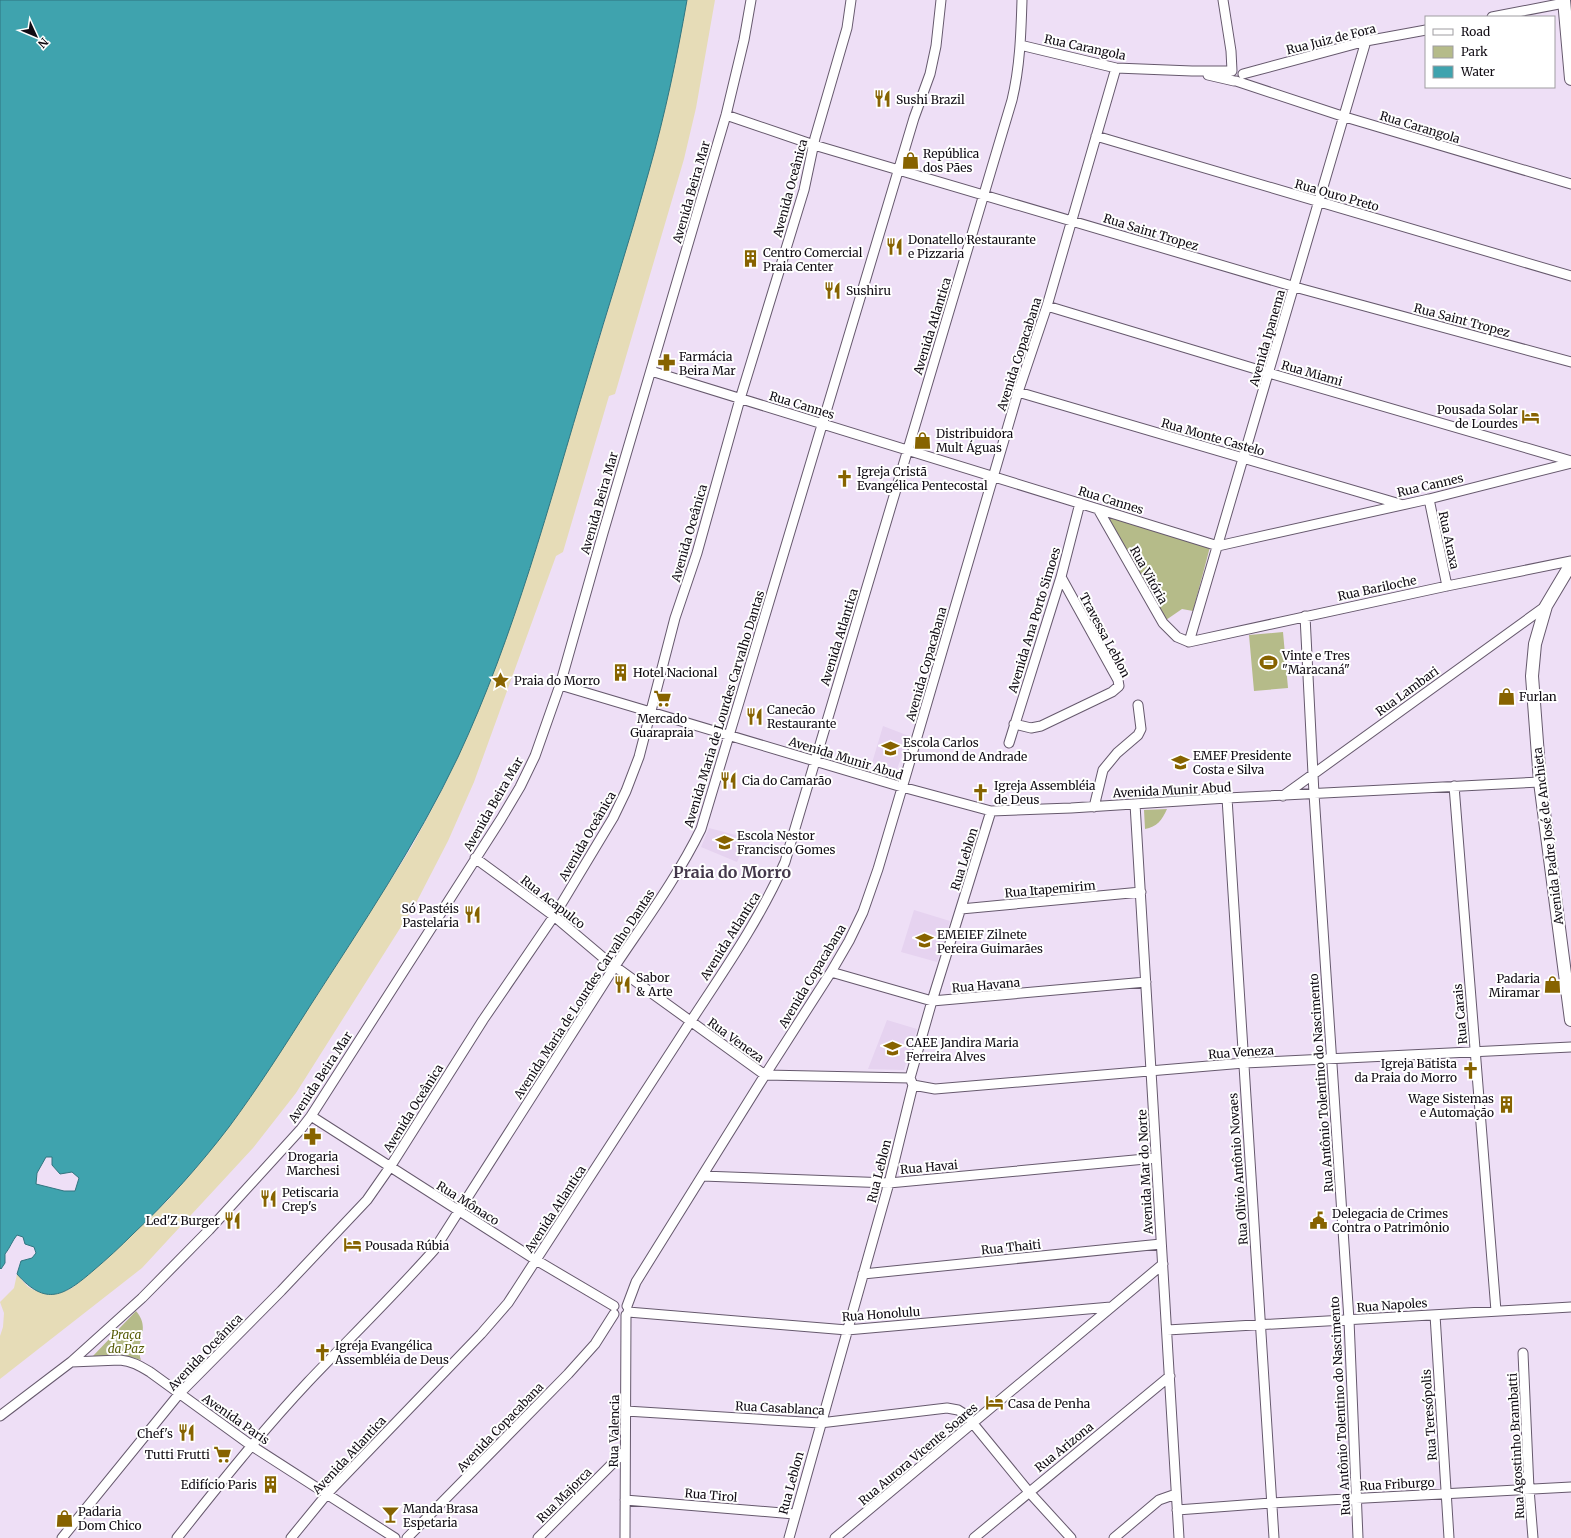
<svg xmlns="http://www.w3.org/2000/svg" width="1571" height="1538" font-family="Merriweather,serif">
<rect width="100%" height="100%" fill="#eedff6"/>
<!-- built -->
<path fill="#e6d3f0" d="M 883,726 L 909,736 L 896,772 L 872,763 Z
M 709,828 L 747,838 L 737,862 L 701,847 Z
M 914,910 L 950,921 L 937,962 L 901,952 Z
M 887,1020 L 917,1029 L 904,1070 L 868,1069 Z"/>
<!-- green -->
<path fill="#b5bb89" d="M 1108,517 L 1210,547 L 1193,611 L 1182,609 L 1166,620 Z
M 1283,632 L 1288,688 L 1254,691 L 1249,635 Z
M 1167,809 C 1162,820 1157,827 1145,829 L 1144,810 Z
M 136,1311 C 152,1330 134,1341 141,1360 L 123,1355 L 92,1357 Z"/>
<!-- sand -->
<path fill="#e6dcb7" d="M 687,0 L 715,0 L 696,108 L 684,159 L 615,394 L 609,396 L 563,552 L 556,556 L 474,782 L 448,841 L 416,903 L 296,1093 L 253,1148 L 142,1268 L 0,1379 L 0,1336 L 3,1327 L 4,1313 L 0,1302 L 14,1288 L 17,1274 C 21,1278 25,1285 30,1288 C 44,1296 58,1295 72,1288 L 103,1262 L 168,1200 L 189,1176 L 229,1127 L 266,1074 L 411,848 L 443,788 L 472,726 L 526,579 L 543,524 C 594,350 654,179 687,0 Z"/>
<!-- water -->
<path fill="#3fa3ae" stroke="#317580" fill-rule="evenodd" d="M 0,0 L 687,0 C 677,57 665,115 649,171 C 630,240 608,307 588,375 C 549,504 515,635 458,757 C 416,845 362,925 310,1006 C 284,1047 258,1088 229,1127 C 200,1165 168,1201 133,1234 C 120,1247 107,1259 94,1270 C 64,1296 46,1307 17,1274 L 21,1261 L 32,1258 L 36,1253 L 34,1247 L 25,1244 L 23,1237 L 17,1235 C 12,1241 10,1248 5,1254 L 5,1263 L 1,1269 L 0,1268 ZM 46,1157 L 52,1157 L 52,1165 L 60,1174 L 72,1172 L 79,1178 L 75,1191 L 64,1191 L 36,1184 L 37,1173 Z"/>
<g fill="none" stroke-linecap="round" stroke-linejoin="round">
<defs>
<path id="minor" d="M 1492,17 L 1564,3
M 1020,45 L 1116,68 L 1192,71 L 1232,71 L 1231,51 L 1223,0
M 1243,74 L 1366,41 L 1426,30
M 1208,75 L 1234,81
M 1236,81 L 1345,117 L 1571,184
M 726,115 L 814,145 L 1302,289 L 1571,362
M 1096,136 L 1571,276
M 1047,306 L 1269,373 L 1571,461
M 651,371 L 1218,546 L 1429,499 L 1571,463
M 1018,392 L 1400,504
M 1429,499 L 1447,586
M 1098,509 L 1163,623 L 1177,637 L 1189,642
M 1305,616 L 1314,794 L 1349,1320 L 1358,1538
M 1189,642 L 1366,41
M 1189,642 L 1447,586 L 1571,561
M 560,685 L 902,787 L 991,811 L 1071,808 L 1227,798 L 1540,782
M 1014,724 L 1031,728 L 1041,726 L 1112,692 L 1119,686 L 1118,680 L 1061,577
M 1009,743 L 1061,577 L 1080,503
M 1454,786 L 1496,1311
M 1283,796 L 1546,606
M 1227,798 L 1274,1538
M 1135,804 L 1179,1538
M 1094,807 L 1103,770 L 1117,753 L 1138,735 L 1141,729 L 1138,705
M 475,858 L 554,916 L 606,960 L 765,1075 L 910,1078
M 961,909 L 1141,892
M 831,972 L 932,1001 L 1146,982
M 913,1085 L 935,1089 L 1244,1063 L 1571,1047
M 311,1116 L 536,1260 L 614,1306
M 702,1176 L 889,1183 L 1156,1158
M 863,1274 L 1161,1244
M 627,1306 L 636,1282 L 765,1075 L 831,972 L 849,941 L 863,912 L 878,869 L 905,778 L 1018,392 L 1047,306 L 1116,68
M 628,1312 L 847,1330 L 1111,1307
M 1435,1315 L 1449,1538
M 1167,1330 L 1571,1307
M 1523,1353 L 1529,1489 L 1533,1538
M 71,1362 L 120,1360 C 132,1361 140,1366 150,1372 L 252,1446 L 395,1538
M 626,1411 L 820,1423 L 947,1408 L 958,1410 L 966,1415 L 1029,1492 L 1071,1538
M 0,1416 L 71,1362 L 142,1298 L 209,1230 L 301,1129 L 311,1116 L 501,819 L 520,787 L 535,756 L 560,685 L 603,533 L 726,115 L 744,40 L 751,0
M 625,1500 L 794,1514
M 1177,1510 L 1271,1503 L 1571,1487
M 62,1538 L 179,1394 L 281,1291 L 367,1200 L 390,1167 L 483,1020 L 554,916 L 613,818 L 626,791 L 639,757 L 675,618 L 697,553 L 740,399 L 804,190 L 815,138 L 847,28 L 851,0
M 177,1538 C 219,1485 262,1431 308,1382 C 350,1338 394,1295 434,1250 L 615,966 C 645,921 677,878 701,829 L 914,118 L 930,74 L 936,46 L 941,0
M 291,1538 L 327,1494 L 481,1334 L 508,1303 C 564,1216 621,1129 678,1041 C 715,983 757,926 785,862 L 1012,100 C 1020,67 1021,33 1022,0
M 407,1538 L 568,1374 L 595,1344 L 614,1314
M 538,1538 L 625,1451
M 625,1538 L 626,1315
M 789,1538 L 889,1183 L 913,1085 L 910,1078 L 932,1001 L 991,811
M 835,1538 L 1163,1264
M 974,1538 L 1170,1376
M 1114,1538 L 1159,1500 L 1176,1494"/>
<path id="major" d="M 1564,0 L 1571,79
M 1571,564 L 1546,606 L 1535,644 L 1532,676 L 1540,782 L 1571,1020"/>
</defs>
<!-- minor casing -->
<use href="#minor" stroke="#66596d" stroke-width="11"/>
<!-- major casing -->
<use href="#major" stroke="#66596d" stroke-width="14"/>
<!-- minor -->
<use href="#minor" stroke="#fff" stroke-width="9"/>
<!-- major -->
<use href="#major" stroke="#fff" stroke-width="12"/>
</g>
<!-- icons -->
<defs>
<symbol id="restaurant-bare" viewBox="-9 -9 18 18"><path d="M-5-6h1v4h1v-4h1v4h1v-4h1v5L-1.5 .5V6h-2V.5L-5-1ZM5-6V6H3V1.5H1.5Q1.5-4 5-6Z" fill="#876300" stroke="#fff" stroke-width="2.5" paint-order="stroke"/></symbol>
<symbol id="shop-bare" viewBox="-9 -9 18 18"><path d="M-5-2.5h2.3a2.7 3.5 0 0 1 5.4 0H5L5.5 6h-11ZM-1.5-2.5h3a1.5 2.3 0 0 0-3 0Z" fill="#876300" stroke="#fff" stroke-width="2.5" paint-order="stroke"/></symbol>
<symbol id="building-bare" viewBox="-9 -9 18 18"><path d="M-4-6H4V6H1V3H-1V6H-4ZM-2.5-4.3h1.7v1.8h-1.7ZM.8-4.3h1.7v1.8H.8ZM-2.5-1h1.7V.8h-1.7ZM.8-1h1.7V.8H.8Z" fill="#876300" stroke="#fff" stroke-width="2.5" paint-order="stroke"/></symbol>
<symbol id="pharmacy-bare" viewBox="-9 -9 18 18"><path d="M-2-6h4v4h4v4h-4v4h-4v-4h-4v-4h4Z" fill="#876300" stroke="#fff" stroke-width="2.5" paint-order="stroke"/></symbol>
<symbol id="hotel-bare" viewBox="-9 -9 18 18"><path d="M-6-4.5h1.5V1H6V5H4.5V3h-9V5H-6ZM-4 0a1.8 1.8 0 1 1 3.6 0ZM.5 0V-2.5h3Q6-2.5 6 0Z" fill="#876300" stroke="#fff" stroke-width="2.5" paint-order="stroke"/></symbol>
<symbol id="church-bare" viewBox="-9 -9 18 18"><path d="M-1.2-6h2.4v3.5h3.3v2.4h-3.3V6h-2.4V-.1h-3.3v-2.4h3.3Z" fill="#876300" stroke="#fff" stroke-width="2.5" paint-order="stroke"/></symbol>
<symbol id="stadium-bare" viewBox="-9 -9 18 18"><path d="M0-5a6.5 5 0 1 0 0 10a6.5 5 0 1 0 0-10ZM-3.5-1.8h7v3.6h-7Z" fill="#876300" stroke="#fff" stroke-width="2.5" paint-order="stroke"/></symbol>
<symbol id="sight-bare" viewBox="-9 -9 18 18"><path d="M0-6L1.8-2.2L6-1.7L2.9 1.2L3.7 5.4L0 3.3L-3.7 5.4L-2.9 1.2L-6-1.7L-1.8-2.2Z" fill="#876300" stroke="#fff" stroke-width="2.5" paint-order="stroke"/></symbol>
<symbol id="supermarket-bare" viewBox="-9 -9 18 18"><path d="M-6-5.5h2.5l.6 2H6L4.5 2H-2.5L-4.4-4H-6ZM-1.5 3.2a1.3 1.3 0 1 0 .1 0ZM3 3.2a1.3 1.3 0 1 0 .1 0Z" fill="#876300" stroke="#fff" stroke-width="2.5" paint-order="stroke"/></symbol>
<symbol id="school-bare" viewBox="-9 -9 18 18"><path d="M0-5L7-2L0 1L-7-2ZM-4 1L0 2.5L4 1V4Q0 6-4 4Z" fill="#876300" stroke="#fff" stroke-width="2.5" paint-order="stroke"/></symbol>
<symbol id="civic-bare" viewBox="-9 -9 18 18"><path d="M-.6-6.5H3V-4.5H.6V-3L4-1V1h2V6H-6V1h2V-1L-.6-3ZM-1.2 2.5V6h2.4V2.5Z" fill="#876300" stroke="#fff" stroke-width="2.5" paint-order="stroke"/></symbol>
<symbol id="bar-bare" viewBox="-9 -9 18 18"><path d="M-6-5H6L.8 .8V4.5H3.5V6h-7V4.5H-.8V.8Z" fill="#876300" stroke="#fff" stroke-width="2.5" paint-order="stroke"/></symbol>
</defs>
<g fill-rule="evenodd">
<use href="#restaurant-bare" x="870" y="86" width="25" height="25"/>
<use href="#shop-bare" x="898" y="148" width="25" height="25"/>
<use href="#restaurant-bare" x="882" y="234" width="25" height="25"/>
<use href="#building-bare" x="738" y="246" width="25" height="25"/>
<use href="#restaurant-bare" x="820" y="278" width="25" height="25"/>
<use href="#pharmacy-bare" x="654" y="350" width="25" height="25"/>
<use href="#hotel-bare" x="1518" y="404" width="25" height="25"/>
<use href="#shop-bare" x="910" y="428" width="25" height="25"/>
<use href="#church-bare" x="832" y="466" width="25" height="25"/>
<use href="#stadium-bare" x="1256" y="650" width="25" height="25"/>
<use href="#building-bare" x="608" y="660" width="25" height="25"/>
<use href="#sight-bare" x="488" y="668" width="25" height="25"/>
<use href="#shop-bare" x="1494" y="684" width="25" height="25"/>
<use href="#supermarket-bare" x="650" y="686" width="25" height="25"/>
<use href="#restaurant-bare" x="742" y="704" width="25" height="25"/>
<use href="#school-bare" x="878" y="736" width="25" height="25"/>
<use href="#school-bare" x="1168" y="750" width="25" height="25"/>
<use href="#restaurant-bare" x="716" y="768" width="25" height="25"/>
<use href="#church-bare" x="968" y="780" width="25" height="25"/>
<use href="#school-bare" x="712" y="830" width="25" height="25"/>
<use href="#restaurant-bare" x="460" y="902" width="25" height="25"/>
<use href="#school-bare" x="912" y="928" width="25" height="25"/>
<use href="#restaurant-bare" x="610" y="972" width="25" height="25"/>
<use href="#shop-bare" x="1540" y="972" width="25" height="25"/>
<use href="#school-bare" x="880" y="1036" width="25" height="25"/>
<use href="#church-bare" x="1458" y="1058" width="25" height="25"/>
<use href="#building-bare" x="1494" y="1092" width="25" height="25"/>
<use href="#pharmacy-bare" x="300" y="1124" width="25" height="25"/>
<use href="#restaurant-bare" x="256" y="1186" width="25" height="25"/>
<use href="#restaurant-bare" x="220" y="1208" width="25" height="25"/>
<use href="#civic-bare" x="1306" y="1208" width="25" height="25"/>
<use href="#hotel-bare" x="340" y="1232" width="25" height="25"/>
<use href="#church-bare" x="310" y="1340" width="25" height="25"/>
<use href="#hotel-bare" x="982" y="1390" width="25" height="25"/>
<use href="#restaurant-bare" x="174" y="1420" width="25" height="25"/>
<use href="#supermarket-bare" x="210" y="1442" width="25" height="25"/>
<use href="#building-bare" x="258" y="1472" width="25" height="25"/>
<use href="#bar-bare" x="378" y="1502" width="25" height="25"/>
<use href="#shop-bare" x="52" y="1506" width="25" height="25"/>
</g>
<g text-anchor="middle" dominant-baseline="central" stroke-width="4" stroke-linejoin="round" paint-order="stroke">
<!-- street labels -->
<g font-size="12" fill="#100b13" stroke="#fff">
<text transform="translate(1331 39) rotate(-14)">Rua Juiz de Fora</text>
<text transform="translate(1085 47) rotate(12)">Rua Carangola</text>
<text transform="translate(1420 127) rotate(17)">Rua Carangola</text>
<text transform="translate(790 188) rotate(-75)">Avenida Oceânica</text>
<text transform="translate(691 192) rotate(-74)">Avenida Beira Mar</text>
<text transform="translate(1337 195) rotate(16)">Rua Ouro Preto</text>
<text transform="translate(1151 232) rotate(17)">Rua Saint Tropez</text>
<text transform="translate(1462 320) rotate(15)">Rua Saint Tropez</text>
<text transform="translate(932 326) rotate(-73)">Avenida Atlantica</text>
<text transform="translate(1267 338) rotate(-74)">Avenida Ipanema</text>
<text transform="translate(1019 354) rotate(-72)">Avenida Copacabana</text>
<text transform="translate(1312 373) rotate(16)">Rua Miami</text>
<text transform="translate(802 405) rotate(17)">Rua Cannes</text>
<text transform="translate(1213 437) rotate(16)">Rua Monte Castelo</text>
<text transform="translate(1430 485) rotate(-13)">Rua Cannes</text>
<text transform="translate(1111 500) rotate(17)">Rua Cannes</text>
<text transform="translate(599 503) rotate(-74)">Avenida Beira Mar</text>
<text transform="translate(689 533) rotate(-74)">Avenida Oceânica</text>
<text transform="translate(1449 540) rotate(78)">Rua Araxa</text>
<text transform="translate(1149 575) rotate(61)">Rua Vitória</text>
<text transform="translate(1377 588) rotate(-12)">Rua Bariloche</text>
<text transform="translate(1034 620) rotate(-73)">Avenida Ana Porto Simoes</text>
<text transform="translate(1105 635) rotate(62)">Travessa Leblon</text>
<text transform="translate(839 637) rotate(-73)">Avenida Atlantica</text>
<text transform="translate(926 664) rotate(-74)">Avenida Copacabana</text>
<text transform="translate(1407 691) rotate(-36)">Rua Lambari</text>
<text transform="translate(724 709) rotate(-73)">Avenida Maria de Lourdes Carvalho Dantas</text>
<text transform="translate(846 758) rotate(17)">Avenida Munir Abud</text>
<text transform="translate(1172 790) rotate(-3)">Avenida Munir Abud</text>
<text transform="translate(493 804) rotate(-60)">Avenida Beira Mar</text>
<text transform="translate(587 836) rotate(-60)">Avenida Oceânica</text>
<text transform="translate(1548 836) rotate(-97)">Avenida Padre José de Anchieta</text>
<text transform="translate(964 859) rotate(-73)">Rua Leblon</text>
<text transform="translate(1050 889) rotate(-5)">Rua Itapemirim</text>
<text transform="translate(553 902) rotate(38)">Rua Acapulco</text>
<text transform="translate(730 936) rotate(-58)">Avenida Atlantica</text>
<text transform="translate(812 976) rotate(-59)">Avenida Copacabana</text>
<text transform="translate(986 985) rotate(-5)">Rua Havana</text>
<text transform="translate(584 994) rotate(-57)">Avenida Maria de Lourdes Carvalho Dantas</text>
<text transform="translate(1460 1014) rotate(-95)">Rua Carais</text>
<text transform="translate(736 1040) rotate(36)">Rua Veneza</text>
<text transform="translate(1241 1052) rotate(-4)">Rua Veneza</text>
<text transform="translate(320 1077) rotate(-57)">Avenida Beira Mar</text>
<text transform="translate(1321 1083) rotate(-94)">Rua Antônio Tolentino do Nascimento</text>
<text transform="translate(413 1108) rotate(-58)">Avenida Oceânica</text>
<text transform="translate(929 1167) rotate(-5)">Rua Havai</text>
<text transform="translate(1238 1169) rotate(-94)">Rua Olivio Antônio Novaes</text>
<text transform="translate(879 1171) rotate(-76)">Rua Leblon</text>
<text transform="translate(1145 1172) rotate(-93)">Avenida Mar do Norte</text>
<text transform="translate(468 1203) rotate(32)">Rua Mônaco</text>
<text transform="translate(555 1209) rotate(-57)">Avenida Atlantica</text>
<text transform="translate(1011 1247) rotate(-6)">Rua Thaiti</text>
<text transform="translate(1392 1305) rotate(-4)">Rua Napoles</text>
<text transform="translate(881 1314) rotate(-4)">Rua Honolulu</text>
<text transform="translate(205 1352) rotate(-46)">Avenida Oceânica</text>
<text transform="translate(1340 1406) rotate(-93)">Rua Antônio Tolentino do Nascimento</text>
<text transform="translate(780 1408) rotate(3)">Rua Casablanca</text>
<text transform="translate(1429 1415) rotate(-94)">Rua Teresópolis</text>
<text transform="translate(236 1419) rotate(35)">Avenida Paris</text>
<text transform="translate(500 1427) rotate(-46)">Avenida Copacabana</text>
<text transform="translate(614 1431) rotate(-89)">Rua Valencia</text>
<text transform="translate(1516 1446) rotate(-93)">Rua Agostinho Brambatti</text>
<text transform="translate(1064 1447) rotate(-39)">Rua Arizona</text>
<text transform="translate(918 1454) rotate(-40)">Rua Aurora Vicente Soares</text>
<text transform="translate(349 1455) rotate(-47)">Avenida Atlantica</text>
<text transform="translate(791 1483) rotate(-75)">Rua Leblon</text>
<text transform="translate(1397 1484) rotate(-3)">Rua Friburgo</text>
<text transform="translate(564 1495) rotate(-45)">Rua Majorca</text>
<text transform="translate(711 1495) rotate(5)">Rua Tirol</text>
</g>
<!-- poi labels -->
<g font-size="12" fill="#100b13" stroke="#fff" text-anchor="start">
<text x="896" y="99">Sushi Brazil</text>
<text x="923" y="153">República<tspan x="923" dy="14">dos Pães</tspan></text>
<text x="908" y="239">Donatello Restaurante<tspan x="908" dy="14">e Pizzaria</tspan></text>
<text x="763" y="252">Centro Comercial<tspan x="763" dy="14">Praia Center</tspan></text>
<text x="846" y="290">Sushiru</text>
<text x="679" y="356">Farmácia<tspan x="679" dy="14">Beira Mar</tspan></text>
<text x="1518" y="409" text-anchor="end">Pousada Solar<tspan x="1518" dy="14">de Lourdes</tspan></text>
<text x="936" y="433">Distribuidora<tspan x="936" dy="14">Mult Águas</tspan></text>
<text x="857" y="471">Igreja Cristã<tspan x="857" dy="14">Evangélica Pentecostal</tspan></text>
<text x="1282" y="655">Vinte e Tres<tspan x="1282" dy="14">"Maracaná"</tspan></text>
<text x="633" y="672">Hotel Nacional</text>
<text x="514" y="680">Praia do Morro</text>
<text x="1519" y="696">Furlan</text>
<text x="767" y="709">Canecão<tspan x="767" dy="14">Restaurante</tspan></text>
<text x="662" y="718" text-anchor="middle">Mercado<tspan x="662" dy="14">Guarapraia</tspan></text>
<text x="903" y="742">Escola Carlos<tspan x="903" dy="14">Drumond de Andrade</tspan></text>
<text x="1193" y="755">EMEF Presidente<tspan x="1193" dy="14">Costa e Silva</tspan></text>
<text x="742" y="780">Cia do Camarão</text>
<text x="994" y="785">Igreja Assembléia<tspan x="994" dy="14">de Deus</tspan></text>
<text x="737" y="835">Escola Nestor<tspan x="737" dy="14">Francisco Gomes</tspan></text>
<text x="459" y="908" text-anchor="end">Só Pastéis<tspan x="459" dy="14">Pastelaria</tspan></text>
<text x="937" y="934">EMEIEF Zilnete<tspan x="937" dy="14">Pereira Guimarães</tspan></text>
<text x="636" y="977">Sabor<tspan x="636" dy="14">&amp; Arte</tspan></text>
<text x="1540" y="978" text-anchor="end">Padaria<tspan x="1540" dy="14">Miramar</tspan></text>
<text x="906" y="1042">CAEE Jandira Maria<tspan x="906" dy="14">Ferreira Alves</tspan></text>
<text x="1457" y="1063" text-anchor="end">Igreja Batista<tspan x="1457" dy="14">da Praia do Morro</tspan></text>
<text x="1494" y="1098" text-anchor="end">Wage Sistemas<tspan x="1494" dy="14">e Automação</tspan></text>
<text x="313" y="1156" text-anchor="middle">Drogaria<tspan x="313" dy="14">Marchesi</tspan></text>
<text x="282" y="1192">Petiscaria<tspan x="282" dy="14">Crep's</tspan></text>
<text x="1332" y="1213">Delegacia de Crimes<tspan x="1332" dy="14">Contra o Patrimônio</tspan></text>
<text x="220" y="1220" text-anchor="end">Led'Z Burger</text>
<text x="365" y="1245">Pousada Rúbia</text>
<text x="335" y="1345">Igreja Evangélica<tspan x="335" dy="14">Assembléia de Deus</tspan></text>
<text x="1008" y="1403">Casa de Penha</text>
<text x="173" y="1433" text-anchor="end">Chef's</text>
<text x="210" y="1454" text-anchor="end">Tutti Frutti</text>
<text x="257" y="1484" text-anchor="end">Edifício Paris</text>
<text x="403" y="1508">Manda Brasa<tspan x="403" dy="14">Espetaria</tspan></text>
<text x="78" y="1511">Padaria<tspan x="78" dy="14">Dom Chico</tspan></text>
</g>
<!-- park labels -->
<g font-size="12" font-style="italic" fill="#575c08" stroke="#fff">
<text x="126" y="1334">Praça<tspan x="126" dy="14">da Paz</tspan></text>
</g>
<!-- district labels -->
<g font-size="16" font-weight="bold" fill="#44384b" stroke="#fff">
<text x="732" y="872">Praia do Morro</text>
</g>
</g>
<!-- legend -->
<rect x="1425" y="16" width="130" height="72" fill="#ffffff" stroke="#9f9da1"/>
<rect x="1433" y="29" width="20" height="6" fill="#ffffff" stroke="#9f9da1"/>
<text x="1461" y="36" font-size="12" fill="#100b13">Road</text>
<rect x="1433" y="46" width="20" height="12" fill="#b5bb89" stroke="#9f9da1"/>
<text x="1461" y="56" font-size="12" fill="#100b13">Park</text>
<rect x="1433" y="66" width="20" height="12" fill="#3fa3ae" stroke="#9f9da1"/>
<text x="1461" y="76" font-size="12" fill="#100b13">Water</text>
<!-- north arrow -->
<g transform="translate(36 36) rotate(134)" stroke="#ffffff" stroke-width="3" paint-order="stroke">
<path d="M0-3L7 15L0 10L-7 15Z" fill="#100b13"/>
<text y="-6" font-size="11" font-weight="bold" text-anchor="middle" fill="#100b13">N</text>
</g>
</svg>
